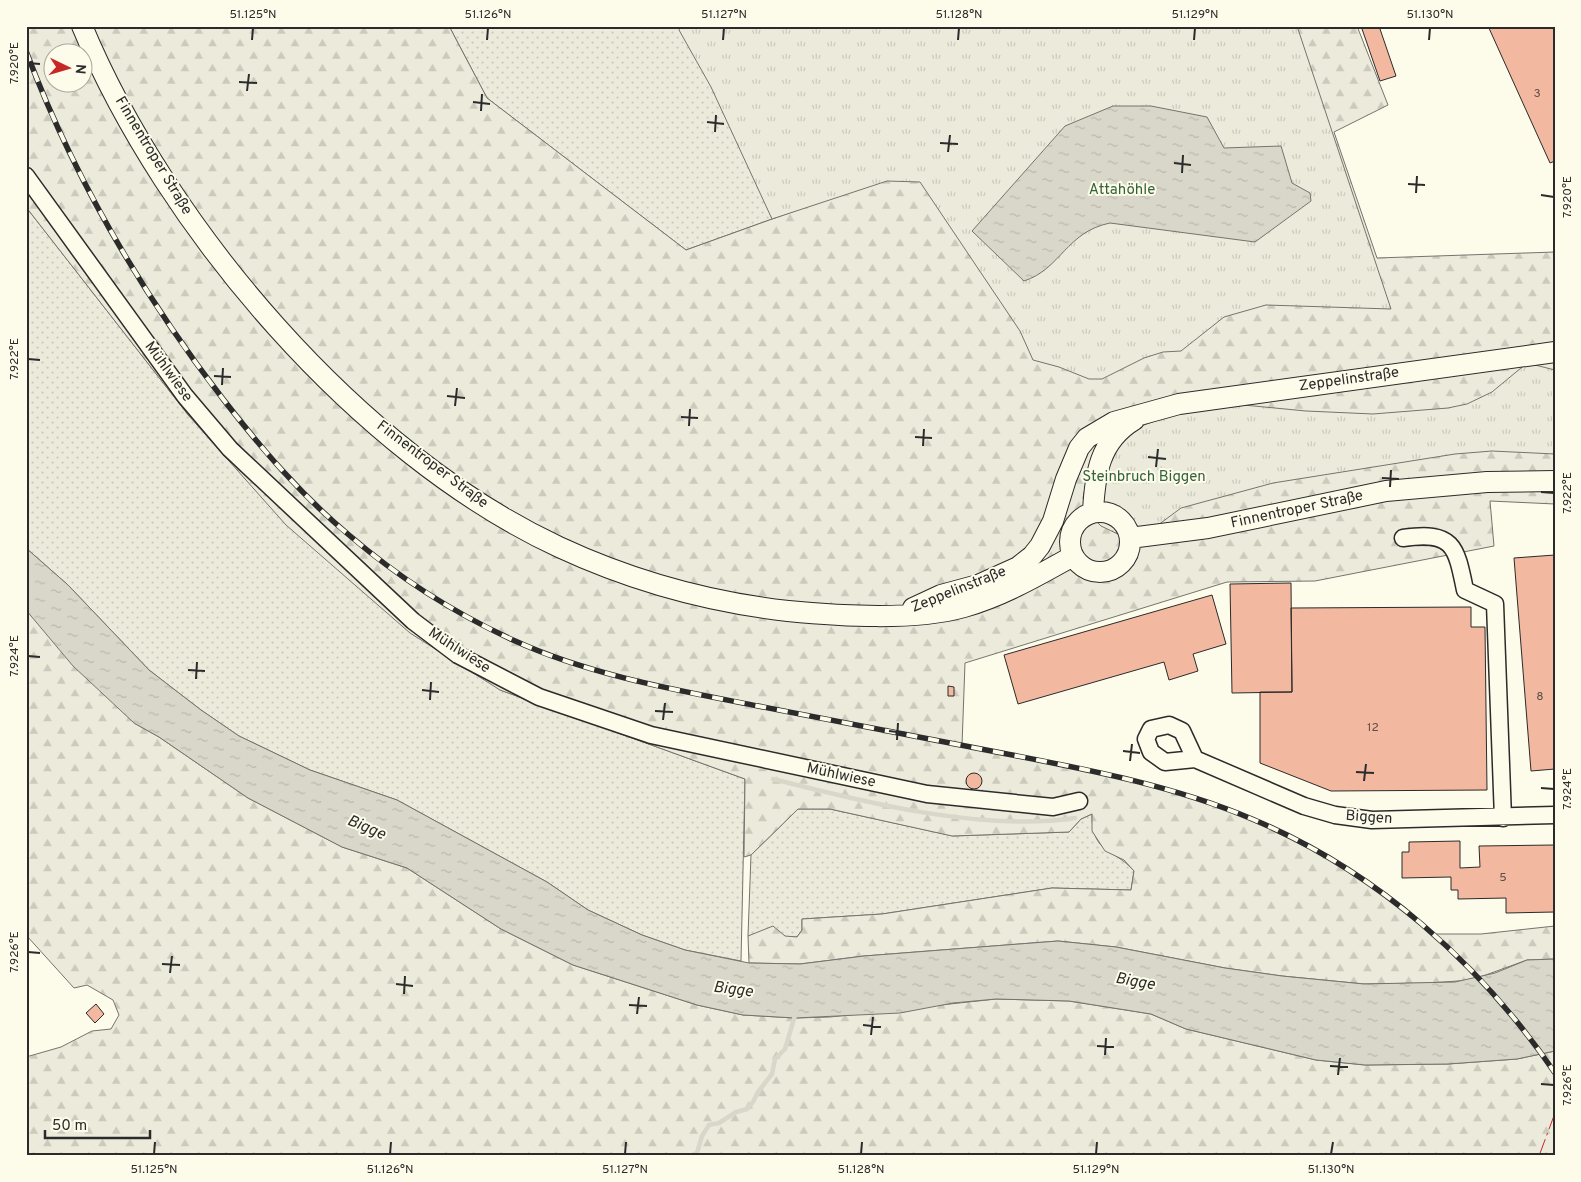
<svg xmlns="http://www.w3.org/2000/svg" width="1581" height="1182" font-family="Overpass,sans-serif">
<defs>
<pattern id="grass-dots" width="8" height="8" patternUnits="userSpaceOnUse" patternTransform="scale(1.25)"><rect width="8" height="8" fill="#ecebdb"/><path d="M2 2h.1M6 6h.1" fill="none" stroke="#cbcabc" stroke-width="1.8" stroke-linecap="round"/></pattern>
<pattern id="forest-firs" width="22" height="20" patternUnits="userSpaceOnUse" patternTransform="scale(1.25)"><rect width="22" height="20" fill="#ecebdb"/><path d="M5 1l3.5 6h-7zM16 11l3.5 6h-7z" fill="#cbcabc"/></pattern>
<pattern id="park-tufts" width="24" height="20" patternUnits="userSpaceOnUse" patternTransform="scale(1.25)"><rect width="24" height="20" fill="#ecebdb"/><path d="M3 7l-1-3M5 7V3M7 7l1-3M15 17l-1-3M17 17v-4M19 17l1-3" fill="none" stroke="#cbcabc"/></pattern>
<pattern id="water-ripples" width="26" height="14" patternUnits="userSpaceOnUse" patternTransform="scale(1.25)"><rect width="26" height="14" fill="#d8d7c9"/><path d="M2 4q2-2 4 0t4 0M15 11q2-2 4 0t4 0" fill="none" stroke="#bab9ad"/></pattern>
</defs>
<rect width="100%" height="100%" fill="#fdfbea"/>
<!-- grass -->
<path fill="url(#grass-dots)" stroke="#74746e" d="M 449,26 L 808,26 L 889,177 L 686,250 L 487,98 Z
M 26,207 L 189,416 L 500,690 L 745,779 L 741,961 L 685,950 L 642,935 L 588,910 L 547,882 L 397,800 L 310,770 L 239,736 L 201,710 L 149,670 L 68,585 L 26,548 Z
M 798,809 L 830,809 L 953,836 L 1069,832 L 1081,819 L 1092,814 C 1092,855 1113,847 1134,871 L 1131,890 L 1052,888 L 882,914 L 802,919 L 802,930 L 797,937 L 748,936 L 751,855 Z"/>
<!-- forest -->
<path fill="url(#forest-firs)" stroke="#74746e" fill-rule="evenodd" d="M 26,26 L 449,26 L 487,98 L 686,250 L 889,177 L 808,26 L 1357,26 L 1388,105 L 1334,132 L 1377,258 L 1555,252 L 1555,504 L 1490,501 L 1494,546 L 1315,581 L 1227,582 L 965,663 L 962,745 L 1106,773 L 1185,794 L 1223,808 L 1283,833 L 1321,853 L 1379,891 L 1435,934 L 1481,934 L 1555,926 L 1555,959 L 1527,960 L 1472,980 L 1429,983 L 1364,984 L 1282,976 L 1225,968 L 1116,947 L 1058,941 L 864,956 L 800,964 L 749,963 L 748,936 L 773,926 L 785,936 L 797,937 L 802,930 L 802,919 L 882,914 L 1052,888 L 1131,890 L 1134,871 L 1124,860 L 1105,851 L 1092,831 L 1092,814 L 1081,819 L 1069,832 L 952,836 L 830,809 L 798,809 L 751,855 L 744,857 L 745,779 L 500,690 L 410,633 L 286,525 L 189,416 L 26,207 ZM 52,52 L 82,52 L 82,82 L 52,82 Z
M 26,610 L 134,723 L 159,737 L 248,798 L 342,847 L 407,868 L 501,929 L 573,965 L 697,1005 L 743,1015 L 795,1018 L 830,1017 L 996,999 L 1069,1001 L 1151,1014 L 1186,1029 L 1316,1060 L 1365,1065 L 1448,1064 L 1517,1059 L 1555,1051 L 1555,1156 L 26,1156 L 26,1057 L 61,1047 L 92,1031 L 111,1029 L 119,1015 L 113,1000 L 87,985 L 74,988 L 26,935 Z"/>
<!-- park -->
<path fill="url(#park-tufts)" stroke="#74746e" d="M 681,26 L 1297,26 L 1391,309 L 1266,305 L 1224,317 L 1181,351 L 1163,352 L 1144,358 L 1102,379 L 1089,379 L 1059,367 L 1033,360 L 1020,331 L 920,182 L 887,181 L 772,219 L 711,87 L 679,30 Z
M 1527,363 L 1555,370 L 1555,454 L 1492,451 L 1455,454 L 1273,483 L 1181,508 L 1146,534 L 1124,537 L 1101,526 L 1089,514 L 1083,498 L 1088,474 L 1098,455 L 1139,427 L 1170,415 L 1233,404 L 1306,411 L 1373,414 L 1448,408 L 1467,404 L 1492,392 Z"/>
<!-- water -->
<path fill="url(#water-ripples)" stroke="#74746e" d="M 1113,106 L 1151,106 L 1207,117 L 1224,148 L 1281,146 L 1292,183 L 1310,193 L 1311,201 L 1255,242 L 1110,223 C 1066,232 1061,269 1024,281 L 972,231 L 1065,126 Z
M 26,548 L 68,585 L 149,670 L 201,710 L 239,736 L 310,770 L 397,800 L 547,882 L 588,910 L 642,935 L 685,950 L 749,963 L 800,964 L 864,956 L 1058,941 L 1116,947 L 1225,968 L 1282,976 L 1364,984 L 1455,982 L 1495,973 L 1527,960 L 1555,959 L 1555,1051 L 1517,1059 L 1448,1064 L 1365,1065 L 1316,1060 L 1186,1029 L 1151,1014 L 1069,1001 L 996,999 L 953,1003 L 900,1013 L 795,1018 L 743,1015 L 697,1005 L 573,965 L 501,929 L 407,868 L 342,847 L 248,798 L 159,737 L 134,723 L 73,666 L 26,610 Z"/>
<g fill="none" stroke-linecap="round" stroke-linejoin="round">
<!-- stream -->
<path stroke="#d8d7c9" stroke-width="4.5" d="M 773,779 C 863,802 982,832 1075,818
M 696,1156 L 702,1136 L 709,1125 L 719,1123 L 736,1112 L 747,1109 L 753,1102 L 758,1092 L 772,1074 L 775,1059 L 785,1049 L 796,1012"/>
</g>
<!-- building -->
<path fill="#f2b8a0" stroke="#2b2b2b" d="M 1361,26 L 1379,26 L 1396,76 L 1380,81 Z
M 1488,26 L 1555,26 L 1555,161 L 1550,163 Z
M 1555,555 L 1555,769 L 1531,771 L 1514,558 Z
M 1291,583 L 1292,692 L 1232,693 L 1230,584 Z
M 1212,595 L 1226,644 L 1193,654 L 1198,671 L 1169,680 L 1164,662 L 1018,704 L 1004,655 Z
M 1471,607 L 1471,627 L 1485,627 L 1487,790 L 1331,791 L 1260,763 L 1260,692 L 1292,692 L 1291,608 Z
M 948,686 L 954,687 L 954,696 L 948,696 Z
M966 781a8 8 0 1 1 16 0a8 8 0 1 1-16 0Z
M 1460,841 L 1460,868 L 1480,867 L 1479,846 L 1555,845 L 1555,912 L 1506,913 L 1506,898 L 1458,899 L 1458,890 L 1451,890 L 1451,877 L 1402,878 L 1402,852 L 1409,852 L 1409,842 Z
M 96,1004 L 104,1014 L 95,1023 L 86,1013 Z"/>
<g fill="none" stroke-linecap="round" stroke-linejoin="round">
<defs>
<path id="minor" d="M 26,176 L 185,396 L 230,449 L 413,621 L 458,655 L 539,697 L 651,735 L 927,794 L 1053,807 L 1079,801
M 1403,538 C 1453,531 1456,545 1465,590 L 1495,604 L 1503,818
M 1195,759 L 1182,731 L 1169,725 L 1151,729 L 1146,739 L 1151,752 L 1165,762 L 1195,759 L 1304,806 L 1335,815 L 1372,820 L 1555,815"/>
<path id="major" d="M 82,26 C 166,228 359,454 559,547 C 632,581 708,602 788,611 C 840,616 914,621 964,607 C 1003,596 1039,575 1073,556
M 1093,511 C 1095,475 1099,441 1134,420
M1070 542a30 30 0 1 1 60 0a30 30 0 1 1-60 0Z
M 1130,538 L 1208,528 L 1386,491 L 1487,482 L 1555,481
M 913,608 L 941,595 L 978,585 L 1018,567 L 1032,556 L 1040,546 L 1053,521 L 1066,479 L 1079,448 L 1087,438 L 1114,422 L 1179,404 L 1555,352"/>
</defs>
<!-- minor casing -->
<use href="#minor" stroke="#2b2b2b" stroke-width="19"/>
<!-- major casing -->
<use href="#major" stroke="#2b2b2b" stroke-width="22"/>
<!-- minor -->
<use href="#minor" stroke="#fdfbea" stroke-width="16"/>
<!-- major -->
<use href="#major" stroke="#fdfbea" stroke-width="20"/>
<defs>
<path id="rail" d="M 26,51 C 73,176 142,294 223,399 C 261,448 301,495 349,535 C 398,577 454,613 513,640 C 589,675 676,690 758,706 C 841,722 924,738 1007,754 C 1090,770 1174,786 1252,819 C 1376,871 1480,963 1555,1073"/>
</defs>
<!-- rail casing -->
<use href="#rail" stroke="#2b2b2b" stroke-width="5.5"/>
<!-- rail -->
<use href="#rail" stroke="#fdfbea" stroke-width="4" stroke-dasharray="11" stroke-linecap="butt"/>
<!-- power -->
<path stroke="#c62828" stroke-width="1" stroke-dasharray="18 4 2.5 4" stroke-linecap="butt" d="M 1539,1156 L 1555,1113"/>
</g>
<!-- ticks -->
<path fill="none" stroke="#2b2b2b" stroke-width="2" d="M 252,40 L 253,28M 487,40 L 488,28M 723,40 L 724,28M 958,40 L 959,28M 1194,40 L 1195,28M 1429,40 L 1430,28M 28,63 L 40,64M 239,82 L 257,83M 247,91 L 249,74M 473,102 L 490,104M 481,111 L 482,94M 707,122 L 724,124M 715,132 L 716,115M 940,143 L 958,144M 948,152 L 950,135M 1174,163 L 1191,165M 1182,173 L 1183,155M 1408,184 L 1425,185M 1416,193 L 1417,176M 1541,195 L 1554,197M 28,359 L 40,360M 214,376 L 231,377M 222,385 L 223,368M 447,396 L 465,398M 455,406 L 457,388M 681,417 L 698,418M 689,426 L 690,409M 915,437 L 932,438M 923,446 L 924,429M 1148,457 L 1166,459M 1156,467 L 1158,449M 1382,478 L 1399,479M 1390,487 L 1391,470M 1541,492 L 1554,493M 28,656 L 40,657M 188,670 L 205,671M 196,679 L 197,662M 422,690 L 439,692M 430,700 L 431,682M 655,711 L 673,712M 663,720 L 665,703M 889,731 L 906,733M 897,740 L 898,723M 1123,751 L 1140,753M 1130,761 L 1132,744M 1356,772 L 1374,773M 1364,781 L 1366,764M 1541,788 L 1554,789M 28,952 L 40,953M 162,964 L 180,965M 170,973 L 172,956M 396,984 L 413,986M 404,994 L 405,976M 629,1005 L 647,1006M 637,1014 L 639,997M 863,1025 L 881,1027M 871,1035 L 873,1017M 1097,1046 L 1114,1047M 1105,1055 L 1106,1038M 1330,1066 L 1348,1067M 1338,1075 L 1340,1058M 1541,1084 L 1554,1085M 154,1154 L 155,1142M 390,1154 L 391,1142M 625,1154 L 626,1142M 861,1154 L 862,1142M 1096,1154 L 1097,1142M 1331,1154 L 1333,1142"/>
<g text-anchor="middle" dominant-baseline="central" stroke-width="4" stroke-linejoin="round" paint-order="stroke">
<!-- number labels -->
<g font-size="12" fill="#5d4e48">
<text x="1537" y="94">3</text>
<text x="1540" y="697">8</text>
<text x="1373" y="728">12</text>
<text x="1503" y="878">5</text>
</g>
<!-- street labels -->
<g font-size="15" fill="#2b2b2b" stroke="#fdfbea">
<text transform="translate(153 156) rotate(59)">Finnentroper Straße</text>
<text transform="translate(168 372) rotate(54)">Mühlwiese</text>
<text transform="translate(1349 380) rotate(-8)">Zeppelinstraße</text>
<text transform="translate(432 465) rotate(37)">Finnentroper Straße</text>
<text transform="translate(1297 510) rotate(-12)">Finnentroper Straße</text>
<text transform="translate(959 590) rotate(-22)">Zeppelinstraße</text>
<text transform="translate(459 651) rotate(33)">Mühlwiese</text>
<text transform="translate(841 776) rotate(12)">Mühlwiese</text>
<text transform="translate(1369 818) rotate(4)">Biggen</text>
</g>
<!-- park labels -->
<g font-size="15" fill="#34623c" stroke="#fdfbea">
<text x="1122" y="190">Attahöhle</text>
<text x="1144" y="477">Steinbruch Biggen</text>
</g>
<!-- water labels -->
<g font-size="16" font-style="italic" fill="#2b2b2b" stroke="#fdfbea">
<text transform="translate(366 828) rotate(23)">Bigge</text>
<text transform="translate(1135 982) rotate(10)">Bigge</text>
<text transform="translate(733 990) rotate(7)">Bigge</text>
</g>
</g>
<!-- border -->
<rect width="1581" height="1182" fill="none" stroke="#fdfbea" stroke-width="55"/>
<!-- north arrow -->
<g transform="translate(68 68) rotate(95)"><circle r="24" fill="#fdfbea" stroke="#a9a89e"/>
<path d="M0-4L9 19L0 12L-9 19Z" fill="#c62828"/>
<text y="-8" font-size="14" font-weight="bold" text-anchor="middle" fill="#2b2b2b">N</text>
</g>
<!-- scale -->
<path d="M45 1130v8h105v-8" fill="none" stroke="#2b2b2b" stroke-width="2.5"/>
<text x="52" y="1130" font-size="15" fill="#2b2b2b" stroke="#fdfbea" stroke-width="4" paint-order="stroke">50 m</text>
<rect x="28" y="28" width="1526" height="1126" fill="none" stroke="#2b2b2b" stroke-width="2"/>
<g font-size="12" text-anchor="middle" fill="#2b2b2b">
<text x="253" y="18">51.125°N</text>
<text x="488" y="18">51.126°N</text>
<text x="724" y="18">51.127°N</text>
<text x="959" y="18">51.128°N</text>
<text x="1195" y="18">51.129°N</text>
<text x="1430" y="18">51.130°N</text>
<text transform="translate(14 63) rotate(-90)" y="4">7.920°E</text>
<text transform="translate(1567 197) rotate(-90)" y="4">7.920°E</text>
<text transform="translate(14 359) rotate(-90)" y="4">7.922°E</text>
<text transform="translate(1567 493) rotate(-90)" y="4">7.922°E</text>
<text transform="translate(14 656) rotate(-90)" y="4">7.924°E</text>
<text transform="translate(1567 789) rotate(-90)" y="4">7.924°E</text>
<text transform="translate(14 952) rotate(-90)" y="4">7.926°E</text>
<text transform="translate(1567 1085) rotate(-90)" y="4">7.926°E</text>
<text x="154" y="1173">51.125°N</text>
<text x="390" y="1173">51.126°N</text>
<text x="625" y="1173">51.127°N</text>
<text x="861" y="1173">51.128°N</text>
<text x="1096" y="1173">51.129°N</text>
<text x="1331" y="1173">51.130°N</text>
</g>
</svg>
